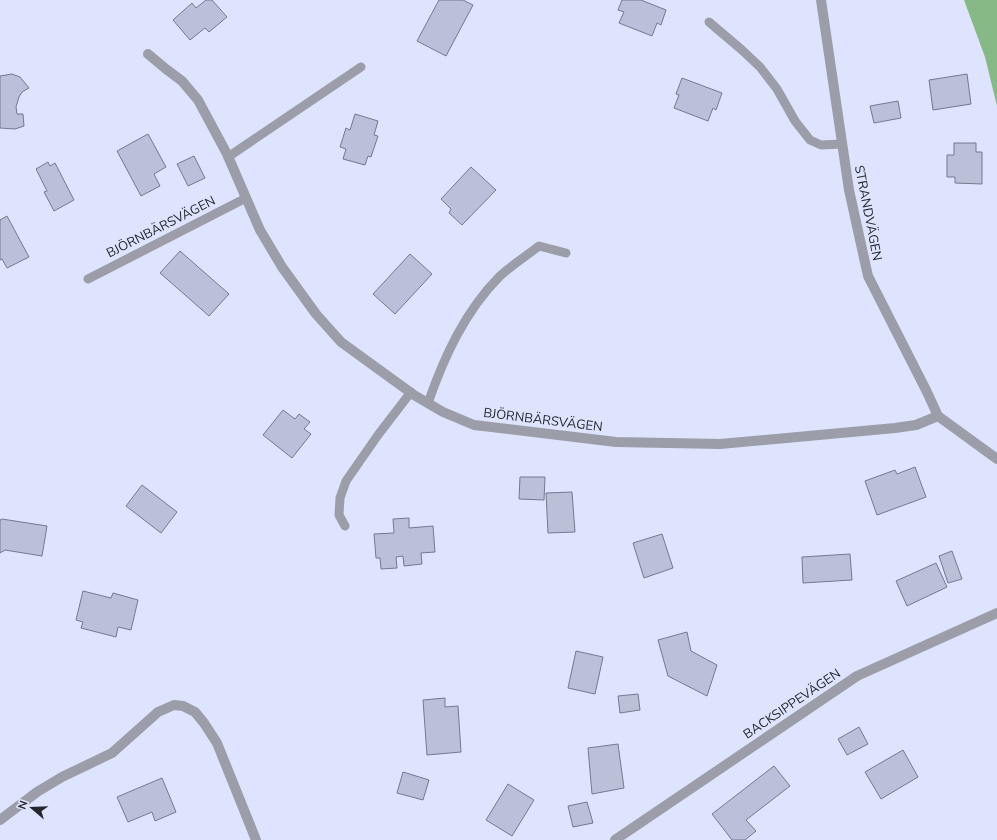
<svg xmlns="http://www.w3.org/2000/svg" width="997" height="840" font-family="'Nunito Sans',sans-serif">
<rect width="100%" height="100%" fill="#dee4fd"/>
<!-- forest -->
<path fill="#86b985" d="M 964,0 L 997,0 L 997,106 L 985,57 Z"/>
<!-- building -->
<path fill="#bac0d8" stroke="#74798f" d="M 206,0 L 212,0 L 227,17 L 209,32 L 205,28 L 190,40 L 173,20 L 192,3 L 196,8 Z
M 439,0 L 463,0 L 473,5 L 446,56 L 417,41 Z
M 622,0 L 641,0 L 666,10 L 661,25 L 657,23 L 652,36 L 619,23 L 624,12 L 618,10 Z
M 12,74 L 20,77 L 29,88 L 22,92 L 19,97 L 16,107 L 17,114 L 23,114 L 24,126 L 15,129 L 0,128 L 0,76 Z
M 967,74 L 971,104 L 933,110 L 929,80 Z
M 682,78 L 722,93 L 716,110 L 713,108 L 708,121 L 674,108 L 679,95 L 676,94 Z
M 898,101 L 901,118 L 874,123 L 870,106 Z
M 355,114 L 378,121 L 374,135 L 378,136 L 371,157 L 368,156 L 365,165 L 343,159 L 346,149 L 340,147 L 346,128 L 350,130 Z
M 148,134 L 166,167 L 154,174 L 160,186 L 141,196 L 117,151 Z
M 954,143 L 976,143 L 976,152 L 982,152 L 982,184 L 955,183 L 955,177 L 947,177 L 947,155 L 954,155 Z
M 194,156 L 205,178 L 188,186 L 177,164 Z
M 48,162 L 50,166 L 55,163 L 74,200 L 54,211 L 44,192 L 47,191 L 36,169 Z
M 471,167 L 496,190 L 462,225 L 449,213 L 451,209 L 441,199 Z
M 7,216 L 29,257 L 7,268 L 2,259 L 0,260 L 0,220 Z
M 180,251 L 229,294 L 209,316 L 160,273 Z
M 410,254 L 432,274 L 395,314 L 373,294 Z
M 283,410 L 295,419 L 299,414 L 310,422 L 304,429 L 311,434 L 292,458 L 263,435 Z
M 915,467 L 926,497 L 877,515 L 865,481 L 895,470 L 897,474 Z
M 520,477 L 545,477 L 544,500 L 519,499 Z
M 142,485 L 177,512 L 161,533 L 126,506 Z
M 572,492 L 575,532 L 548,533 L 546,493 Z
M 409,518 L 409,528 L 433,526 L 435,552 L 421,553 L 422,564 L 404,566 L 403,556 L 396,557 L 397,568 L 381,569 L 380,558 L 376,558 L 374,534 L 394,533 L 393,519 Z
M 2,519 L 47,526 L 42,556 L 5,550 L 0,553 L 0,520 Z
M 662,534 L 673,568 L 644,578 L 633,543 Z
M 952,551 L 962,579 L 948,583 L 939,556 Z
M 850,554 L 852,580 L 803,583 L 802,557 Z
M 936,563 L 947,587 L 907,606 L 896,581 Z
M 83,591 L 111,598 L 113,593 L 138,600 L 131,630 L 118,627 L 116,637 L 81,628 L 83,622 L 76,620 Z
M 687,632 L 691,651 L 717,665 L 707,696 L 668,676 L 658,640 Z
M 576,651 L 603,657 L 595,694 L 568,688 Z
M 638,694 L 640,710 L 620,713 L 618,696 Z
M 445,698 L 445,707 L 458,706 L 461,752 L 427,755 L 423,700 Z
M 859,727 L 868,744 L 847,755 L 838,739 Z
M 618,744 L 624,788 L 592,794 L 588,748 Z
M 903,750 L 918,777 L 881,799 L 865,772 Z
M 774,766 L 790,786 L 746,820 L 756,831 L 745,840 L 732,840 L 712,814 Z
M 403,772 L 429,780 L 423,800 L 397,793 Z
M 162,778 L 176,812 L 155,821 L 152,812 L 128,822 L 117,797 Z
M 508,784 L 534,800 L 512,836 L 486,820 Z
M 587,802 L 593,823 L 573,827 L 568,806 Z"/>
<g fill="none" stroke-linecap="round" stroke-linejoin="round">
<!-- service -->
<path stroke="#9b9da8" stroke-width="9" d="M 709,22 L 742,50 L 760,67 L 777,89 L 795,121 L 810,140 L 821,145 L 842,144
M 228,157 L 361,67
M 88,279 L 246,198
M 428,403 C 444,357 465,311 500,276 C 512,265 526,256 539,246 L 566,253
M 345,526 L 339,515 L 340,498 L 346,481 L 378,435 L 411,392"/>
<!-- minor -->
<path stroke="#9b9da8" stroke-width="10" d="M 821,0 L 849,190 L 868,276 L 927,392 L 938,416 L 997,459
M 148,54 L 166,69 L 182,81 L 198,100 L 227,154 L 260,230 L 282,267 L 316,314 L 341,342 L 414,395 L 443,412 L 474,425 L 616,442 L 720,444 L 895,428 L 916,425 L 938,416
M 0,820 L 37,792 L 62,777 L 112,753 L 158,712 L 174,705 L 183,706 L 195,712 L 204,723 L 217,743 L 256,840
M 615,840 L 857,676 L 997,613"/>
</g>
<g text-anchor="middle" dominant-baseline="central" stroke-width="3" stroke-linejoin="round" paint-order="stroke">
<!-- street labels -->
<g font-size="13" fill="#252730" stroke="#dee4fd">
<text transform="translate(868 213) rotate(79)">STRANDVÄGEN</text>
<text transform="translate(161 227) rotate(-27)">BJÖRNBÄRSVÄGEN</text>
<text transform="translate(543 420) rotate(7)">BJÖRNBÄRSVÄGEN</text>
<text transform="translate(792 704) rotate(-34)">BACKSIPPEVÄGEN</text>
</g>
</g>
<!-- north arrow -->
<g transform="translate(32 808) rotate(289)" stroke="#dee4fd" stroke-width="3" paint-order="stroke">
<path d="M0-3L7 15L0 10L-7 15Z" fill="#252730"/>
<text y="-6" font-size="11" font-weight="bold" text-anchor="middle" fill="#252730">N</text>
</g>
</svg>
